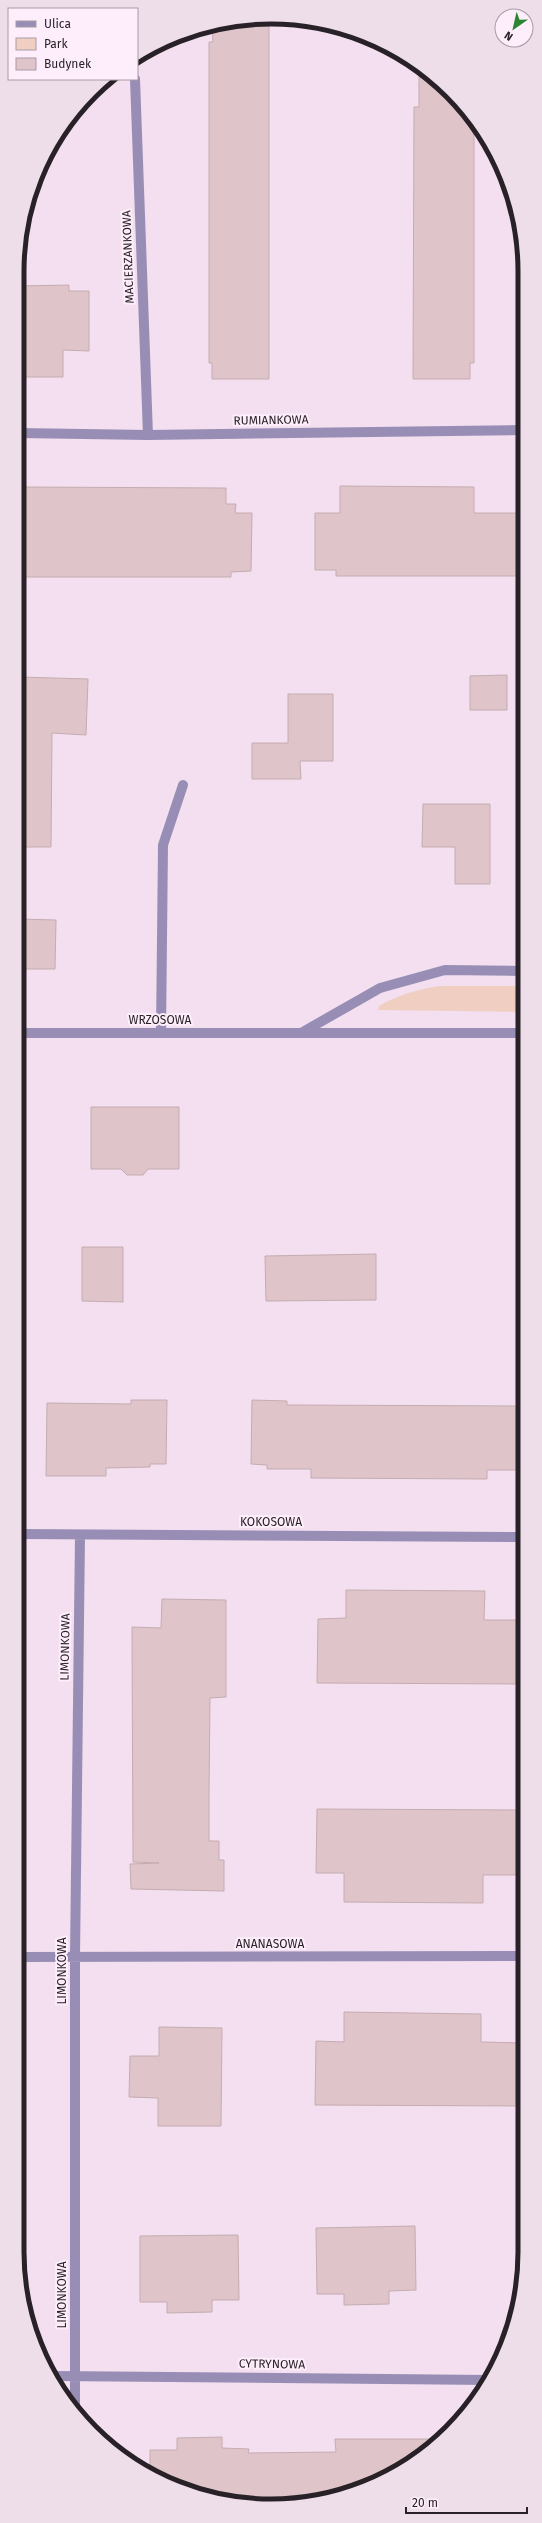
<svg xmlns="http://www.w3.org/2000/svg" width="542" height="2523" font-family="'Fira Sans',sans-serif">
<rect width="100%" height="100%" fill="#f3dff0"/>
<!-- green -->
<path fill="#f0cec2" d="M 440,986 L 524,986 L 524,1012 L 378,1010 L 379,1006 C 397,995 419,989 440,986 Z"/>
<!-- building -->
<path fill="#dfc5c9" stroke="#c5acb0" d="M 212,25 L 269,25 L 269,379 L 212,379 L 212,363 L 209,363 L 209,42 L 213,42 Z
M 419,69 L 451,92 L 474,126 L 474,363 L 470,363 L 470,379 L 413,379 L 414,107 L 419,107 Z
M 69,285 L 69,291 L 89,291 L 89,351 L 63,350 L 63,377 L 21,377 L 19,286 Z
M 340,486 L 474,487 L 474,513 L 524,513 L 524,576 L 336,576 L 336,570 L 315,570 L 315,513 L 340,513 Z
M 19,487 L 226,488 L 226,504 L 236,504 L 235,513 L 252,513 L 251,571 L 231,572 L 231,577 L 19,577 Z
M 507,675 L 507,710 L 470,710 L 470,676 Z
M 19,677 L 88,679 L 86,735 L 52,733 L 51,847 L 18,847 Z
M 288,694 L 333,694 L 333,761 L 300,761 L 301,779 L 252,779 L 252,743 L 288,743 Z
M 423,804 L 490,804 L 490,884 L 455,884 L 455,847 L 422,847 Z
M 18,919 L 56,920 L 55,969 L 18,969 Z
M 91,1107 L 179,1107 L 179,1169 L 148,1169 L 143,1175 L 127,1175 L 121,1169 L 91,1169 Z
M 82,1247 L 123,1247 L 123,1302 L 82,1301 Z
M 376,1254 L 376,1300 L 266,1301 L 265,1256 Z
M 131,1400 L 167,1400 L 166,1464 L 150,1464 L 150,1467 L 106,1468 L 106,1476 L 46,1476 L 47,1403 L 131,1404 Z
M 252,1400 L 287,1401 L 287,1405 L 524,1406 L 523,1470 L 487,1470 L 487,1479 L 311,1478 L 311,1469 L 267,1469 L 267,1465 L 251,1464 Z
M 346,1590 L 485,1591 L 484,1620 L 523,1620 L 523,1684 L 317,1683 L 318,1619 L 346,1618 Z
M 162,1599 L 226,1600 L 226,1697 L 210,1698 L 209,1793 L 209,1841 L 219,1841 L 219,1860 L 224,1860 L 224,1891 L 131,1889 L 130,1864 L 159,1863 L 133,1862 L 132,1627 L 161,1628 Z
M 317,1809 L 523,1810 L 523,1875 L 483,1875 L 483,1903 L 344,1902 L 344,1873 L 316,1873 Z
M 344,2012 L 481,2014 L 481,2042 L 523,2043 L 523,2106 L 315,2105 L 316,2041 L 344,2042 Z
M 159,2027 L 222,2028 L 221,2126 L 158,2126 L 158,2098 L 129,2097 L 130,2056 L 159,2056 Z
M 415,2226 L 416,2290 L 389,2291 L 389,2304 L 344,2305 L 344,2294 L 317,2294 L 316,2228 Z
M 238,2235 L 239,2300 L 212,2300 L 212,2312 L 167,2313 L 167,2302 L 140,2302 L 140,2236 Z
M 222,2437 L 222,2448 L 249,2449 L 248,2453 L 336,2452 L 335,2439 L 442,2439 L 438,2443 L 352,2493 L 255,2505 L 159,2480 L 150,2473 L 150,2450 L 177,2450 L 177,2438 Z"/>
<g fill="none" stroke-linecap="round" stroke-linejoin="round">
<!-- lane -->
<path stroke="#988eb5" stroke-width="10" d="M 161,1033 L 163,845 L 183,785"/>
<!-- street -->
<path stroke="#988eb5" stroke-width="10" d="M 135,79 L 148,435
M 19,433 L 148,435 L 524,430
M 18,1033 L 524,1033
M 301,1033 L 380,988 L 445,970 L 524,971
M 18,1534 L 523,1537
M 17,1957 L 523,1956
M 54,2376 L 490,2380
M 75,2407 L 75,1957 L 80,1535"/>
</g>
<g text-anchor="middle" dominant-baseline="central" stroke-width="4" stroke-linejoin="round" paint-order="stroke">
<!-- street labels -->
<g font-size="12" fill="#282127" stroke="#feeefb">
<text transform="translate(128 257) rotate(-92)">MACIERZANKOWA</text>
<text transform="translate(271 420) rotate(-1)">RUMIANKOWA</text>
<text x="160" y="1020">WRZOSOWA</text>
<text x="271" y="1522">KOKOSOWA</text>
<text transform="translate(65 1647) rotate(-89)">LIMONKOWA</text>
<text x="270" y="1944">ANANASOWA</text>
<text transform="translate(62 1971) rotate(-90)">LIMONKOWA</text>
<text transform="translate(62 2295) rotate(-90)">LIMONKOWA</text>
<text transform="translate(272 2364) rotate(1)">CYTRYNOWA</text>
</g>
</g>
<!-- crop -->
<path d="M0 0H542V2523H0ZM271 24H271A247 247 0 0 1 518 271V2252A247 247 0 0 1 271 2499H271A247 247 0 0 1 24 2252V271A247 247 0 0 1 271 24Z" fill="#eddeea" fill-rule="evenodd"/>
<path fill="none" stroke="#282127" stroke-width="5" d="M271 24H271A247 247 0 0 1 518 271V2252A247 247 0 0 1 271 2499H271A247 247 0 0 1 24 2252V271A247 247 0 0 1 271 24Z"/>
<!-- legend -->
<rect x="8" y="8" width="130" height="72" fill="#feeefb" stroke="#a89ca6"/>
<rect x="16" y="21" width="20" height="6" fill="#988eb5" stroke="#a89ca6"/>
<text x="44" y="28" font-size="12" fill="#282127">Ulica</text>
<rect x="16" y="38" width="20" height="12" fill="#f0cec2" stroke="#a89ca6"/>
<text x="44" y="48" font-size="12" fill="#282127">Park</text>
<rect x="16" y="58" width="20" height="12" fill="#dfc5c9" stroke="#a89ca6"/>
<text x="44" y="68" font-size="12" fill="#282127">Budynek</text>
<!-- north arrow -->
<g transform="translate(514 28) rotate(214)"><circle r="19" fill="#feeefb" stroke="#a89ca6"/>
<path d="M0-3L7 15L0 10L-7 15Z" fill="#2a8535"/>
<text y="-6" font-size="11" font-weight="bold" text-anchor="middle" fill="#282127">N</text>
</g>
<!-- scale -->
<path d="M406 2507v6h121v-6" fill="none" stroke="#282127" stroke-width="2"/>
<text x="412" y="2507" font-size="12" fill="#282127" stroke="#feeefb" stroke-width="3" paint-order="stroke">20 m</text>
</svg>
